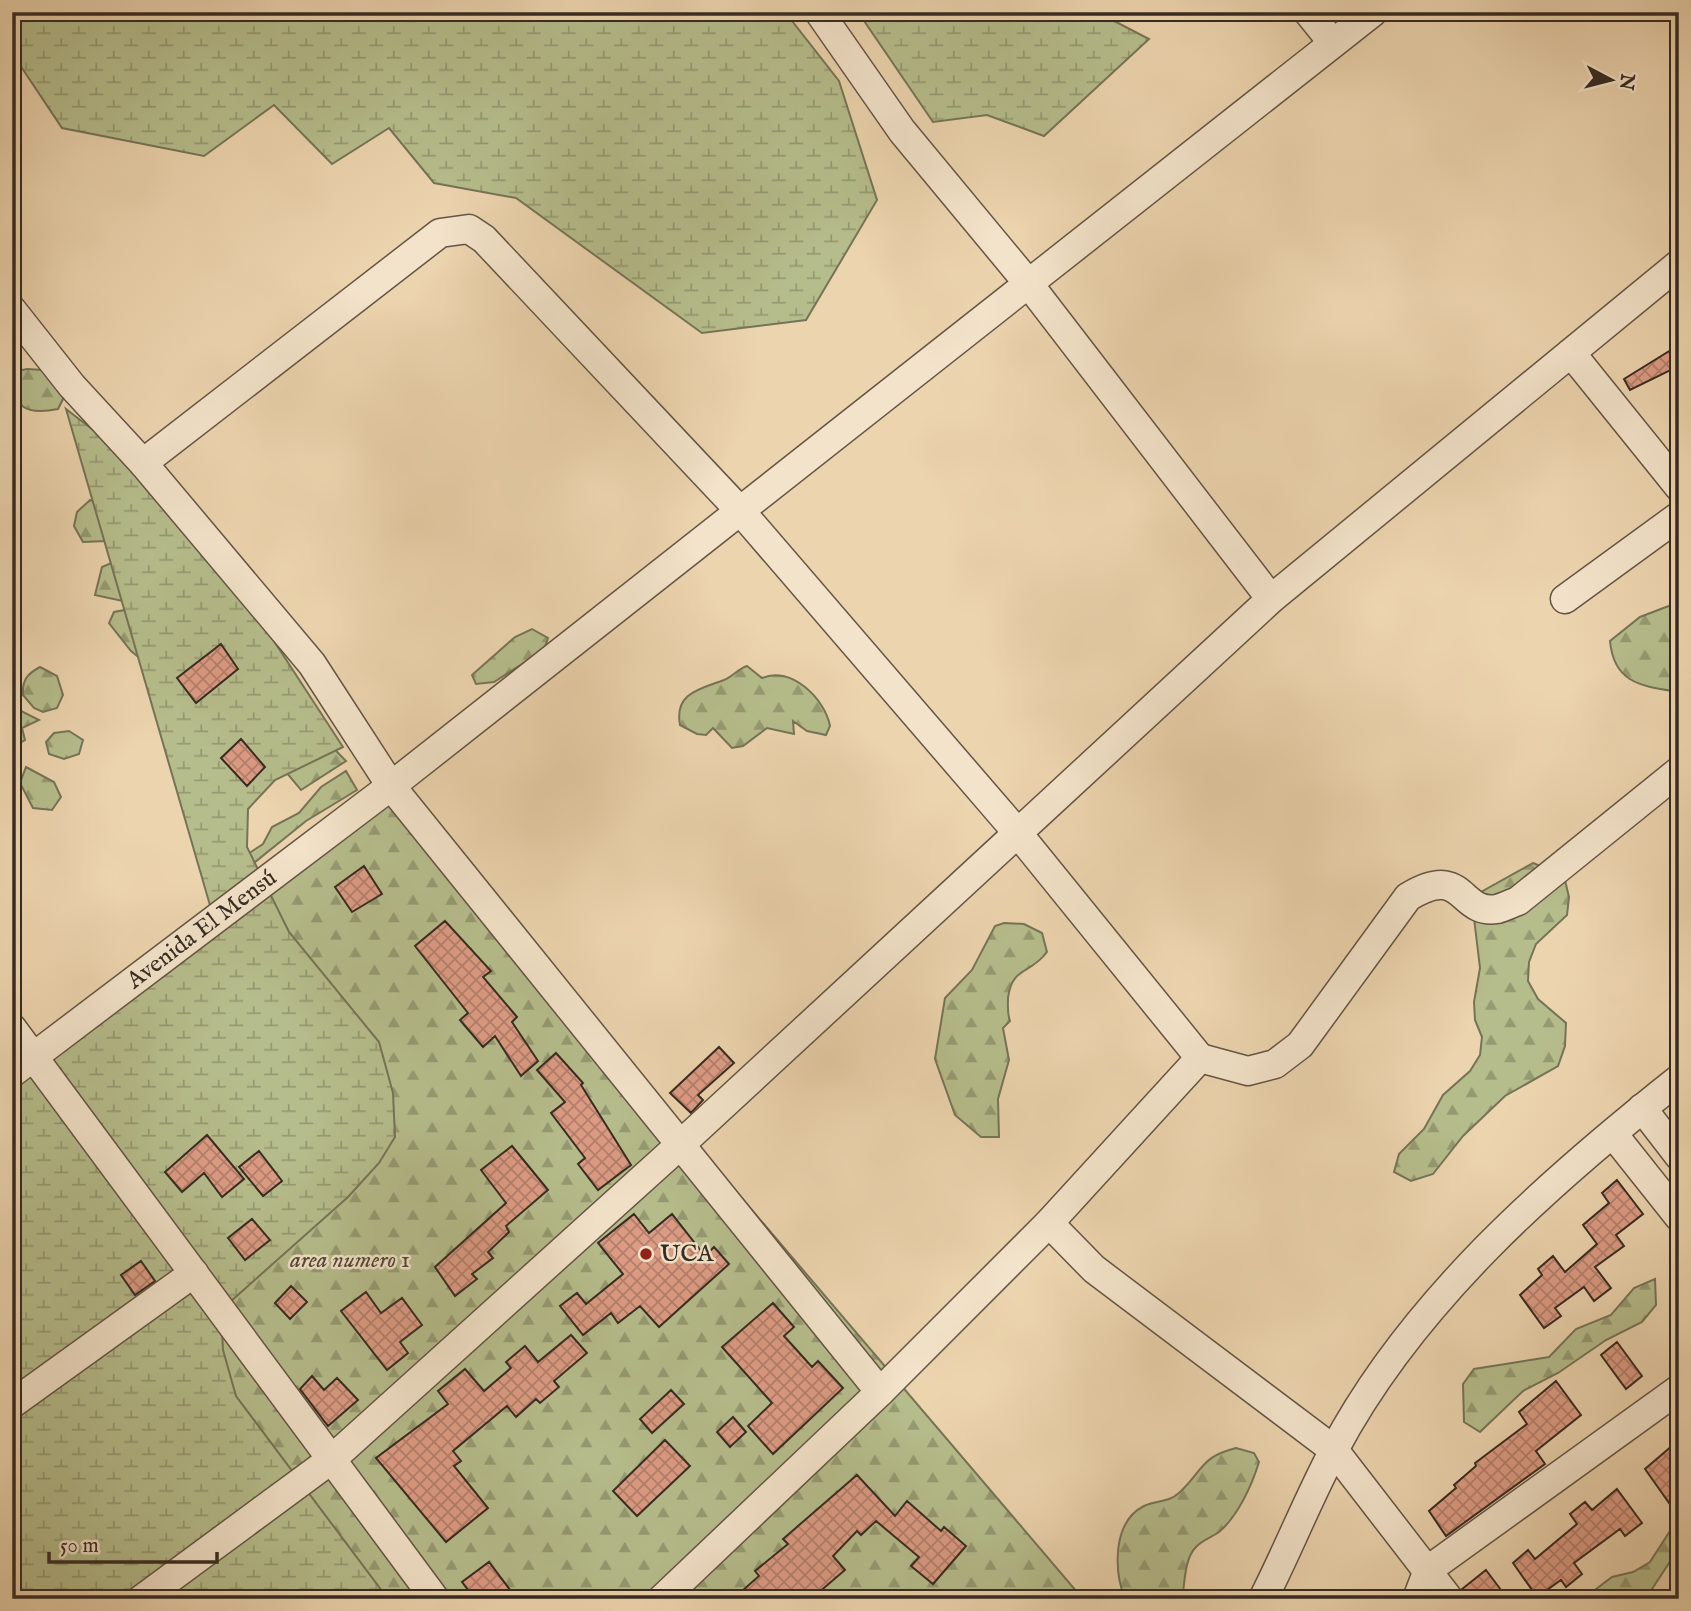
<svg xmlns="http://www.w3.org/2000/svg" width="1691" height="1611" font-family="'IM FELL English',serif">
<defs>
<pattern id="forest-firs" width="22" height="20" patternUnits="userSpaceOnUse" patternTransform="scale(1.75)"><rect width="22" height="20" fill="#b6bd8c"/><path d="M5 1l3.5 6h-7zM16 11l3.5 6h-7z" fill="#959a72"/></pattern>
<pattern id="wetland-marsh" width="20" height="14" patternUnits="userSpaceOnUse" patternTransform="scale(1.75)"><rect width="20" height="14" fill="#b6bd8c"/><path d="M1 5h8M5 5V1M11 12h8M15 12V8" fill="none" stroke="#959a72"/></pattern>
<pattern id="building-cross-hatch" width="8" height="8" patternUnits="userSpaceOnUse" patternTransform="scale(1.75)"><rect width="8" height="8" fill="#dd9c84"/><path d="M0 0l8 8M0 8l8-8" fill="none" stroke="#b47f6c"/></pattern>
</defs>
<rect width="100%" height="100%" fill="#ecd4ae"/>
<filter id="stains"><feTurbulence type="fractalNoise" baseFrequency=".00286" numOctaves="4"/><feColorMatrix values="0 0 0 0 .2 0 0 0 0 .09 0 0 0 0 .02 0 0 0 .5 -.17"/></filter>
<radialGradient id="worn" r=".72"><stop offset=".6" stop-color="#630" stop-opacity="0"/><stop offset="1" stop-color="#630" stop-opacity=".3"/></radialGradient>
<!-- forest -->
<path fill="url(#forest-firs)" stroke="#767457" stroke-width="2" d="M 27,369 L 43,370 L 64,397 L 58,409 C 25,416 12,407 12,372 Z
M 90,500 L 104,502 L 106,541 L 83,542 L 74,526 L 77,512 Z
M 116,561 L 127,602 L 95,595 L 102,567 Z
M 1679,602 L 1679,692 C 1642,686 1614,684 1610,641 L 1640,617 Z
M 125,610 L 146,663 L 131,651 L 109,623 L 114,612 Z
M 532,629 L 548,638 L 544,650 L 494,682 L 476,684 L 472,675 L 515,637 Z
M 747,666 L 762,678 C 791,665 825,699 830,726 L 826,735 L 807,731 L 793,721 L 794,734 L 767,728 L 743,746 L 732,748 L 713,728 L 706,735 L 697,734 L 680,725 C 674,693 700,689 724,680 C 732,677 738,669 747,666 Z
M 40,667 L 57,676 L 63,695 L 57,708 L 43,712 L 34,708 L 23,695 C 22,680 27,674 40,667 Z
M 12,699 L 19,710 L 39,720 L 22,728 L 25,740 L 13,747 L 12,760 Z
M 288,701 L 346,761 L 301,790 L 255,735 Z
M 69,731 L 83,740 L 79,754 L 64,759 L 49,754 L 46,742 L 54,733 Z
M 26,767 L 54,782 L 61,797 L 52,810 L 33,808 L 20,783 Z
M 346,771 L 357,790 L 306,821 L 229,883 L 222,871 L 263,844 L 272,827 L 299,813 L 321,787 Z
M 391,786 L 1083,1599 L 12,1599 L 12,1073 Z
M 1533,863 L 1564,876 L 1569,897 L 1567,915 L 1536,944 L 1529,962 L 1528,981 L 1538,999 L 1566,1023 L 1565,1046 L 1558,1066 L 1505,1096 L 1463,1136 L 1433,1174 L 1411,1181 L 1394,1172 L 1399,1154 L 1424,1129 L 1443,1095 L 1470,1071 L 1480,1055 L 1482,1037 L 1475,1020 L 1474,1002 L 1480,968 L 1473,910 L 1481,892 Z
M 1004,923 L 1024,924 L 1042,933 L 1047,952 C 1030,975 1012,966 1008,998 C 1008,1007 1007,1013 1010,1021 L 1003,1028 L 1009,1060 L 998,1099 L 999,1137 L 981,1137 L 955,1115 L 935,1059 L 945,998 L 972,970 L 995,926 Z
M 1655,1279 L 1656,1305 L 1642,1322 L 1606,1340 L 1558,1373 L 1523,1391 L 1480,1432 L 1464,1422 L 1463,1384 L 1474,1369 L 1549,1357 L 1576,1329 L 1611,1315 L 1634,1288 Z
M 1236,1448 L 1254,1453 L 1259,1462 C 1252,1485 1238,1516 1219,1532 C 1212,1537 1202,1540 1196,1547 C 1184,1559 1185,1583 1182,1599 L 1125,1599 C 1114,1571 1112,1522 1144,1506 C 1156,1500 1168,1503 1179,1493 C 1203,1471 1200,1457 1236,1448 Z
M 1679,1525 L 1679,1548 L 1648,1595 L 1642,1599 L 1583,1599 L 1612,1577 L 1633,1572 L 1650,1562 L 1670,1531 Z"/>
<!-- wetland -->
<path fill="url(#wetland-marsh)" stroke="#767457" stroke-width="2" d="M 12,12 L 361,12 L 372,20 L 391,12 L 785,12 L 839,81 L 877,200 L 806,320 L 702,333 L 516,198 L 434,183 L 389,128 L 332,164 L 274,105 L 204,156 L 62,128 L 12,53 Z
M 858,12 L 1097,12 L 1149,39 L 1044,136 L 987,115 L 933,122 Z
M 66,409 L 166,486 L 242,592 L 343,747 L 275,780 L 248,809 L 247,847 L 289,932 L 379,1042 L 393,1093 L 395,1137 L 379,1163 L 348,1197 L 221,1310 L 223,1350 L 236,1396 L 388,1599 L 12,1599 L 12,1073 L 214,919 Z"/>
<!-- building -->
<path fill="url(#building-cross-hatch)" stroke="#362b22" stroke-width="2" d="M 1679,345 L 1679,366 L 1630,390 L 1624,379 Z
M 221,644 L 238,669 L 196,703 L 177,678 Z
M 241,739 L 265,767 L 247,786 L 221,758 Z
M 364,866 L 382,894 L 352,912 L 335,887 Z
M 445,921 L 491,971 L 483,977 L 517,1017 L 512,1022 L 538,1061 L 521,1076 L 495,1036 L 483,1047 L 460,1020 L 468,1013 L 415,946 Z
M 719,1047 L 734,1063 L 698,1095 L 703,1100 L 691,1113 L 670,1093 Z
M 556,1053 L 583,1083 L 581,1085 L 631,1165 L 598,1190 L 578,1164 L 585,1158 L 551,1113 L 565,1102 L 537,1070 Z
M 207,1135 L 244,1179 L 222,1197 L 204,1173 L 182,1192 L 165,1172 Z
M 512,1146 L 548,1190 L 506,1226 L 509,1232 L 488,1252 L 493,1258 L 472,1274 L 477,1279 L 455,1296 L 435,1267 L 506,1203 L 481,1170 Z
M 259,1151 L 282,1181 L 263,1196 L 239,1167 Z
M 1617,1180 L 1643,1214 L 1616,1235 L 1624,1246 L 1595,1267 L 1611,1288 L 1594,1301 L 1584,1287 L 1555,1308 L 1561,1316 L 1544,1328 L 1520,1295 L 1542,1275 L 1538,1269 L 1553,1256 L 1565,1272 L 1597,1244 L 1583,1225 L 1609,1203 L 1602,1193 Z
M 634,1214 L 649,1233 L 672,1214 L 705,1256 L 714,1247 L 729,1264 L 659,1327 L 640,1306 L 618,1323 L 611,1313 L 583,1335 L 560,1306 L 577,1293 L 586,1304 L 623,1274 L 598,1243 Z
M 252,1219 L 270,1240 L 245,1260 L 228,1238 Z
M 141,1261 L 155,1281 L 135,1295 L 121,1275 Z
M 291,1286 L 307,1302 L 290,1319 L 275,1303 Z
M 366,1292 L 381,1313 L 402,1298 L 422,1325 L 400,1342 L 408,1353 L 387,1370 L 341,1311 Z
M 773,1303 L 794,1327 L 784,1336 L 812,1367 L 818,1361 L 843,1388 L 773,1454 L 748,1426 L 772,1403 L 722,1347 Z
M 571,1335 L 587,1353 L 554,1381 L 559,1387 L 540,1403 L 536,1399 L 516,1417 L 507,1406 L 453,1451 L 461,1461 L 454,1466 L 488,1508 L 446,1542 L 376,1458 L 448,1404 L 438,1391 L 465,1369 L 484,1391 L 511,1368 L 506,1362 L 525,1346 L 538,1362 Z
M 1617,1342 L 1642,1376 L 1626,1389 L 1601,1355 Z
M 312,1376 L 324,1390 L 337,1378 L 358,1400 L 328,1426 L 300,1389 Z
M 1556,1381 L 1581,1415 L 1536,1451 L 1545,1464 L 1446,1536 L 1429,1511 L 1456,1488 L 1454,1485 L 1476,1466 L 1475,1463 L 1527,1424 L 1519,1412 Z
M 671,1390 L 684,1404 L 652,1433 L 640,1419 Z
M 733,1417 L 746,1432 L 730,1447 L 717,1432 Z
M 665,1440 L 690,1466 L 637,1516 L 613,1491 Z
M 1679,1440 L 1679,1517 L 1645,1469 Z
M 857,1475 L 895,1516 L 907,1501 L 941,1531 L 944,1527 L 966,1546 L 933,1584 L 911,1566 L 919,1557 L 876,1521 L 861,1535 L 857,1531 L 833,1556 L 845,1570 L 811,1599 L 733,1599 L 759,1576 L 755,1571 L 788,1544 L 783,1539 Z
M 1617,1489 L 1642,1523 L 1625,1536 L 1620,1529 L 1574,1563 L 1582,1574 L 1566,1587 L 1561,1580 L 1537,1597 L 1513,1563 L 1528,1550 L 1535,1559 L 1577,1524 L 1570,1514 L 1585,1502 L 1592,1510 Z
M 489,1562 L 517,1599 L 475,1599 L 462,1582 Z
M 1486,1570 L 1501,1590 L 1490,1599 L 1465,1599 L 1462,1589 Z"/>
<g fill="none" stroke-linecap="round" stroke-linejoin="round">
<defs>
<g id="minor">
<path d="M 819,12 L 902,131 L 1028,283 L 1271,599"/>
<path d="M 1308,12 L 1333,43"/>
<path d="M 12,310 L 72,386 L 143,463 L 312,664 L 391,786 L 880,1392"/>
<path d="M 1571,353 L 1679,487"/>
<path d="M 143,463 L 440,233 L 469,229 L 484,239 L 743,514 L 1016,831 L 1200,1058"/>
<path d="M 1565,599 L 1679,516"/>
<path d="M 12,1028 L 435,1599"/>
<path id="s1" d="M 12,1073 L 391,786 L 1373,12"/>
<path d="M 1642,1108 L 1679,1156"/>
<path d="M 1613,1134 L 1679,1217"/>
<path d="M 1049,1223 L 1094,1269 L 1334,1450 L 1449,1599"/>
<path d="M 12,1404 L 194,1273"/>
<path d="M 142,1599 L 332,1459 L 681,1144 L 1271,599 L 1679,264"/>
<path d="M 662,1599 L 880,1392 L 1049,1223 L 1200,1058 L 1248,1071 L 1275,1064 L 1300,1045 L 1408,897 C 1465,862 1458,915 1497,909 C 1504,907 1512,903 1518,901 L 1679,771"/>
<path d="M 1263,1599 C 1288,1550 1308,1499 1334,1450 C 1412,1302 1549,1182 1679,1079"/>
<path d="M 1417,1599 L 1428,1570 L 1679,1389"/>
</g>
</defs>
<!-- minor casing -->
<use href="#minor" stroke="#645545" stroke-width="31"/>
<!-- minor -->
<use href="#minor" stroke="#f3e3ca" stroke-width="28"/>
</g>
<!-- markers -->
<circle fill="#8f2418" stroke="#f3e3ca" stroke-width="2.5" cx="646" cy="1254" r="7"/>
<g text-anchor="middle" dominant-baseline="central" stroke-width="5" stroke-linejoin="round" paint-order="stroke">
<!-- street labels -->
<g font-size="24" fill="#362b22" stroke="#f3e3ca">
<text stroke="none"><textPath href="#s1" startOffset="238">Avenida El Mensú</textPath></text>
</g>
<!-- poi labels -->
<g font-size="24" fill="#362b22" stroke="#f3e3ca" text-anchor="start">
<text x="660" y="1254">UCA</text>
</g>
<!-- park labels -->
<g font-size="24" font-style="italic" fill="#504837" stroke="#f3e3ca">
<text x="350" y="1260">area numero 1</text>
</g>
</g>
<!-- margin -->
<rect width="1691" height="1611" fill="none" stroke="#ecd4ae" stroke-width="42"/>
<rect x="14" y="14" width="1663" height="1583" fill="none" stroke="#362b22" stroke-width="3.5"/>
<rect x="21" y="21" width="1649" height="1569" fill="none" stroke="#362b22" stroke-width="2"/>
<!-- north arrow -->
<g transform="translate(1611 80) rotate(97)" stroke="#f3e3ca" stroke-width="5" paint-order="stroke">
<path d="M0-5L12 26L0 18L-12 26Z" fill="#362b22"/>
<text y="-10" font-size="19" font-weight="bold" text-anchor="middle" fill="#362b22">N</text>
</g>
<!-- scale -->
<path d="M49 1552v10h168v-10" fill="none" stroke="#362b22" stroke-width="3.5"/>
<text x="60" y="1552" font-size="21" fill="#362b22" stroke="#f3e3ca" stroke-width="5" paint-order="stroke">50 m</text>
<rect width="100%" height="100%" filter="url(#stains)"/>
<rect width="100%" height="100%" fill="url(#worn)"/>
</svg>
